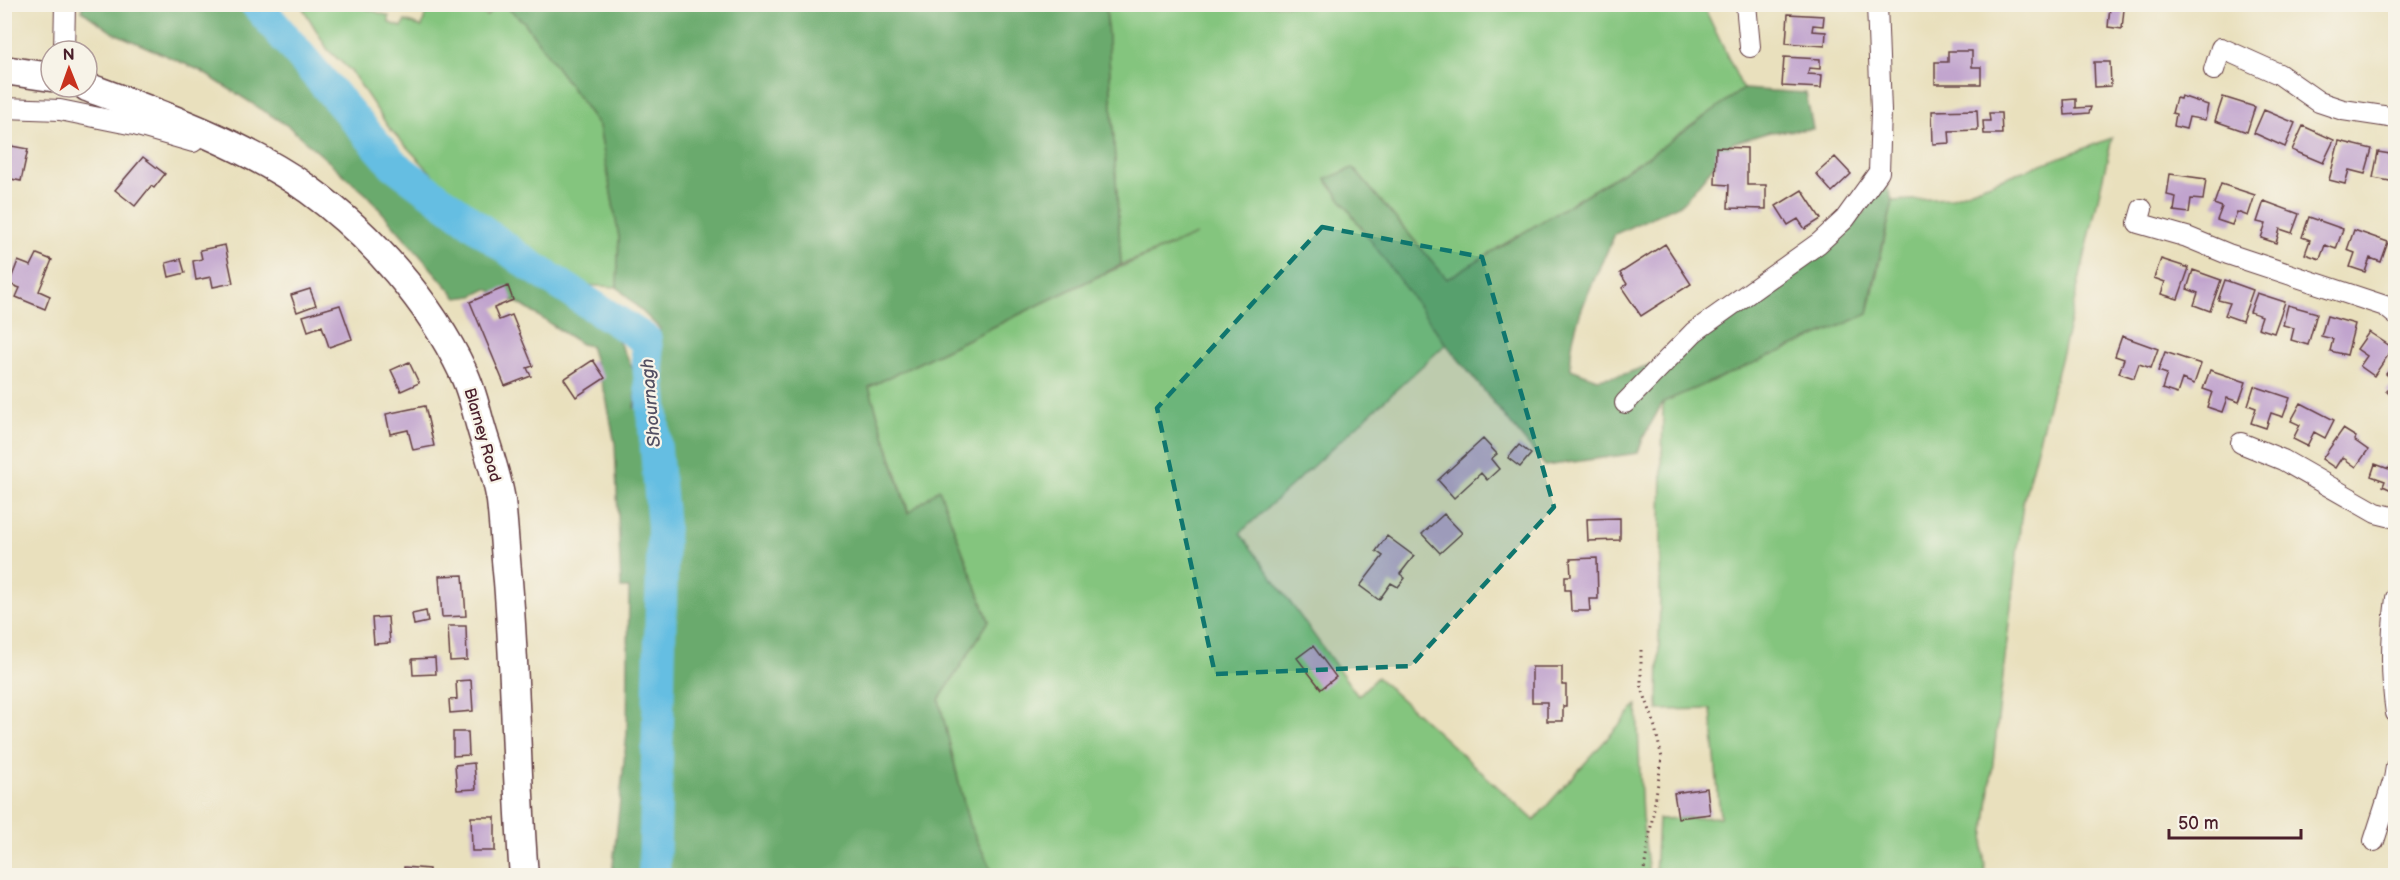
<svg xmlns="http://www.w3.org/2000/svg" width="2400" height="880" font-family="'Balsamiq Sans',sans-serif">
<rect width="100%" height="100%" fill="#f7f3e8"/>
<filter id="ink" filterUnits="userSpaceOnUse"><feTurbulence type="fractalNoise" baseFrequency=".0167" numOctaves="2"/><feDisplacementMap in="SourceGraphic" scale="12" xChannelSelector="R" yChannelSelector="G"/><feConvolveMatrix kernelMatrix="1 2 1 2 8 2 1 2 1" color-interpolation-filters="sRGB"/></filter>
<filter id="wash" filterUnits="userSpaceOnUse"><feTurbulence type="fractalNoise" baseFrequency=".008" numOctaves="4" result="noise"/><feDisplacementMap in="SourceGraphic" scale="24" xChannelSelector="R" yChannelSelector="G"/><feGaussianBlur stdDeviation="1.35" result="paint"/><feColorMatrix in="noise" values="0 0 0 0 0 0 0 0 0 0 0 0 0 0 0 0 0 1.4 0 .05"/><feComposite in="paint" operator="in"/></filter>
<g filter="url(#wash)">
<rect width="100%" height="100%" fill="#e9e0bd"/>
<!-- green -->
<path fill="#84c57e" stroke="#677254" stroke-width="1.5" d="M 301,5 L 364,5 L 364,8 L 389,16 L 389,23 L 402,27 L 405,21 L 422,27 L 428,5 L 471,5 L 487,16 L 497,5 L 504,5 L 524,22 L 599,126 L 619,237 L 617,287 L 581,285 L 514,239 L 437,179 L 389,128 L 351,71 L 328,50 Z
M 1106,5 L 1703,5 L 1743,89 L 1646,158 L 1447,279 L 1353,168 L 1327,180 L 1446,344 L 1240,533 L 1358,696 L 1377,677 L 1534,820 L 1637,705 L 1642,817 L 1649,875 L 994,875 L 969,824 L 939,700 L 989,621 L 939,490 L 909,513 L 869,387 L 1097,277 L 1196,235 L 1121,265 Z
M 2112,138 L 2068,329 L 2023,502 L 1983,849 L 1986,875 L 1655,876 L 1658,819 L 1720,817 L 1711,709 L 1658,710 L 1663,402 L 1868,314 L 1893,201 L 1950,198 Z"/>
<!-- forest -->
<path fill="#6baa6d" stroke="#5a644c" stroke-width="1.5" d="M 82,5 L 245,5 L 393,173 L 464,230 L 553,289 L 615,335 L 637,376 L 634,409 L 660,329 L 617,287 L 619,237 L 599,126 L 524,22 L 504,5 L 1106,5 L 1121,265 L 869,387 L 908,513 L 939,489 L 989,621 L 939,700 L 969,824 L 994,875 L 612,875 L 627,733 L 629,588 L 621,588 L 615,444 L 606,397 L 590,346 L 581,344 L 520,304 L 487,289 L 473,296 L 457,298 L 367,195 L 288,126 L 199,70 L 112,32 L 82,11 Z
M 1743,89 L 1806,93 L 1813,129 L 1770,132 L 1732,143 L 1683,203 L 1615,234 C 1598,273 1567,327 1571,369 L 1597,379 L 1622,375 L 1682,353 L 1753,298 L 1831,245 L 1865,211 L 1872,197 L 1886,185 L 1893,201 L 1873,285 L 1868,314 L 1663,402 L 1643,438 L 1638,453 L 1545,466 L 1446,344 L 1326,179 L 1353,168 L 1447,279 L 1646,158 Z"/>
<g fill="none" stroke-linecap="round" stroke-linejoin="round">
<!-- river -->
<path stroke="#65bee2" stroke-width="32" d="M 256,4 L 394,165 L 525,262 L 646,340 L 663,527 L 654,876"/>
</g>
<g id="blocks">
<!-- building -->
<path fill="#c1a4ce" d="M 2110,7 L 2124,9 L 2122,29 L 2108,27 Z
M 1788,14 L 1824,16 L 1823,26 L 1813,25 L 1812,31 L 1826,32 L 1825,46 L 1786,43 Z
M 1948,51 L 1972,51 L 1972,67 L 1981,67 L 1981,84 L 1935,84 L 1935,62 L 1948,62 Z
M 1784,57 L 1820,59 L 1820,69 L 1809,68 L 1808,74 L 1822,75 L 1821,88 L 1782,86 Z
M 2094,62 L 2110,62 L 2111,86 L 2095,87 Z
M 2181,96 L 2208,105 L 2205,120 L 2189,117 L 2186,129 L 2174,126 L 2176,114 L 2172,113 L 2176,98 L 2180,99 Z
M 2223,97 L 2255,107 L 2247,132 L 2215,121 Z
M 2076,99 L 2076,108 L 2091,107 L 2089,113 L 2065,115 L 2064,100 Z
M 1977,110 L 1978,130 L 1949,131 L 1950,143 L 1933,144 L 1932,111 Z
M 2264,110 L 2295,123 L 2285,147 L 2254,133 Z
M 1989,113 L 2001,113 L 2002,134 L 1984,134 L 1983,121 L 1990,121 Z
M 2303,126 L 2334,140 L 2323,163 L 2292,150 Z
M 2339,141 L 2372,149 L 2365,174 L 2349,170 L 2345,184 L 2329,180 Z
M 6,145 L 28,149 L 21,181 L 11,179 L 9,189 L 4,188 Z
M 1716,147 L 1747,148 L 1747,185 L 1766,185 L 1766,209 L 1728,208 L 1729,185 L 1715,184 Z
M 2378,152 L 2396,155 L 2396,182 L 2373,178 Z
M 143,157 L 165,174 L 154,188 L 151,186 L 135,206 L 115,190 Z
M 1835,157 L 1851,174 L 1832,192 L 1816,174 Z
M 2170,174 L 2206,179 L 2203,200 L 2191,199 L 2189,213 L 2174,211 L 2176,197 L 2167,195 Z
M 2221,184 L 2255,195 L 2248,216 L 2237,212 L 2232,225 L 2217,220 L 2222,207 L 2214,204 Z
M 1802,190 L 1821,219 L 1805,229 L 1798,219 L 1788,225 L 1776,206 Z
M 2264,201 L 2299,214 L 2292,233 L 2280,229 L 2276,243 L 2261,238 L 2266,224 L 2257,222 Z
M 2309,217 L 2343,229 L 2336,249 L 2325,245 L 2320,259 L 2305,254 L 2310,240 L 2302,237 Z
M 2354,230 L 2388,242 L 2381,262 L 2370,258 L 2365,272 L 2350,267 L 2355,253 L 2347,250 Z
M 1665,244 L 1691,284 L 1641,316 L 1622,288 L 1627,284 L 1620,273 Z
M 225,245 L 233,283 L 213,287 L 211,277 L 196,280 L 193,261 L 202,259 L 200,250 Z
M 37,254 L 52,260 L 39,291 L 50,296 L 45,309 L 16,297 L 20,288 L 9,284 L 18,261 L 31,266 Z
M 181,259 L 185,273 L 169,277 L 166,263 Z
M 2161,259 L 2189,268 L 2178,299 L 2161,294 L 2165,282 L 2154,278 Z
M 2193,270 L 2221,280 L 2210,311 L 2194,305 L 2198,293 L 2187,289 Z
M 2225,280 L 2253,290 L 2242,321 L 2225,315 L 2230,303 L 2218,300 Z
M 508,286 L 513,300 L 494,308 L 499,320 L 512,315 L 533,366 L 527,368 L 531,376 L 505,386 L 470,302 Z
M 310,289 L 316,305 L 297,312 L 291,295 Z
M 2257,293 L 2285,302 L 2274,333 L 2258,328 L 2262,316 L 2250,312 Z
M 340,305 L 352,339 L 329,347 L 322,326 L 308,331 L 303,316 Z
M 2288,305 L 2317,313 L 2308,345 L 2291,340 L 2294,328 L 2283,325 Z
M 2327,316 L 2355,324 L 2347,355 L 2330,351 L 2333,339 L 2321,336 Z
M 2369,332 L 2393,348 L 2374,376 L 2360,366 L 2367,356 L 2357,349 Z
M 2122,336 L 2158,349 L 2151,368 L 2139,364 L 2134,378 L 2119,373 L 2124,359 L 2115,356 Z
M 2165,352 L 2201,364 L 2194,384 L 2182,379 L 2177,394 L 2162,389 L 2167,374 L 2158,371 Z
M 593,360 L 605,378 L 576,397 L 564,379 Z
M 409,362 L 419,383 L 401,391 L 391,370 Z
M 2396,364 L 2396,400 L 2386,391 L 2395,382 L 2386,374 Z
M 2210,370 L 2246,382 L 2239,402 L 2227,398 L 2222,412 L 2207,407 L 2212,392 L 2203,389 Z
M 2254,386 L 2290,398 L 2283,417 L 2271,413 L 2266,428 L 2251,423 L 2256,408 L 2248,405 Z
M 2301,403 L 2334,420 L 2325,438 L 2314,432 L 2307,446 L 2293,439 L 2300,425 L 2291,421 Z
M 425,406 L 434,446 L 413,450 L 408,430 L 390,434 L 386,414 Z
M 2343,429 L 2356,437 L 2354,440 L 2368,450 L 2356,467 L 2342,457 L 2335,468 L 2322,459 Z
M 1483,439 L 1497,454 L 1491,459 L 1499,469 L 1487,480 L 1481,473 L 1454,498 L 1438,480 Z
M 1519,445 L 1531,454 L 1520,467 L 1508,458 Z
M 2395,454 L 2396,454 L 2396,492 L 2383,486 L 2385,481 L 2371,476 L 2375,464 L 2389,469 Z
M 1444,514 L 1462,533 L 1440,553 L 1422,534 Z
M 1620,518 L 1620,540 L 1588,541 L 1587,519 Z
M 1387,536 L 1414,556 L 1400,574 L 1405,578 L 1398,587 L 1391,583 L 1379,600 L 1360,586 L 1383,556 L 1376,551 Z
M 1597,558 L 1598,599 L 1589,599 L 1590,611 L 1571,611 L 1570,590 L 1565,590 L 1565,576 L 1571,576 L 1570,559 Z
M 463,575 L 466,616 L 442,617 L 439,576 Z
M 426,611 L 428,622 L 414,625 L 412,614 Z
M 388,617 L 390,643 L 374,644 L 372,618 Z
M 448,626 L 466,626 L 467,660 L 450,661 Z
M 1313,646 L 1336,677 L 1321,689 L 1297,658 Z
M 435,658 L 436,674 L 413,675 L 412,659 Z
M 1532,667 L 1562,667 L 1562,685 L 1566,685 L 1566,706 L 1563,706 L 1563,721 L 1547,721 L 1547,702 L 1532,702 Z
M 471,680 L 473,711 L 450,713 L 449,700 L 457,699 L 456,681 Z
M 453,732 L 468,732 L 469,755 L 453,756 Z
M 474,763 L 476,789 L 457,790 L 455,765 Z
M 1707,788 L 1710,814 L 1678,818 L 1674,793 Z
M 471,817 L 495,817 L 495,851 L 472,851 Z
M 404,867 L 429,869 L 429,876 L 404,876 Z"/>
</g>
</g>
<g filter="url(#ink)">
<use href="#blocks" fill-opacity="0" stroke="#623c41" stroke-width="1.5"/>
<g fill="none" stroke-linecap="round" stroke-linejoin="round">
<defs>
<path id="street" d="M 1746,4 L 1750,47
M 64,51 L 65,4
M 2214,70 L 2221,48 L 2279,74 L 2319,102 L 2343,110 L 2396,118
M 4,108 L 60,110 L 134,125 L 193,142 L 198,131
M 2142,209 L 2138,223 L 2187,237 L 2228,254 L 2385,306 L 2396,315
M 1625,403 L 1694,332 L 1819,243 L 1845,219 L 1879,172 L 1881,111 L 1877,4
M 2241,443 L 2283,460 L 2376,513 L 2396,518
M 2396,598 C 2391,637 2390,674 2396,713
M 2374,841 L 2394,779 L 2396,767"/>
<path id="secondary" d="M 4,70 L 51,77
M 87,87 C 160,114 245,144 309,190 C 371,235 430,302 463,372 C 471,388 475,406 480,424 C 487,449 497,474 501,501 C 504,527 505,554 508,581 C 516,679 516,777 524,876"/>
</defs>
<!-- street casing -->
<use href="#street" stroke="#623c41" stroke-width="22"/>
<!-- secondary casing -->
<use href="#secondary" stroke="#623c41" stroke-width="31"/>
<!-- path -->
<path stroke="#623c41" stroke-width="3" stroke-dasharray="1.5 4.5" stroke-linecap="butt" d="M 1641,650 L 1641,686 L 1653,719 L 1662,758 L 1643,876"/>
<!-- street -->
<use href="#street" stroke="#fff" stroke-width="20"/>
<!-- secondary -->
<use href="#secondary" stroke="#fff" stroke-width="28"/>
</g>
</g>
<!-- marked area -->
<path fill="#0f766e" fill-opacity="0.2" stroke="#0f766e" stroke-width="4.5" stroke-dasharray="12 8" stroke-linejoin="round" d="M 1322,227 L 1482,257 L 1554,507 L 1411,666 L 1215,674 L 1157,408 Z"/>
<g text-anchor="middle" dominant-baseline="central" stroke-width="4.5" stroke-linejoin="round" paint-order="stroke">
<!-- street labels -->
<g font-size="16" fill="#4a1f2b" stroke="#f7f3e8">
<text transform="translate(482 435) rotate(74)">Blarney Road</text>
</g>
<!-- water labels -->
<g font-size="18" font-style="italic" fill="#524f62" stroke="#f7f3e8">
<text transform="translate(651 403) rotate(-95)">Shournagh</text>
</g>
</g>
<!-- margin -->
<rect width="2400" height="880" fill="none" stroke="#f7f3e8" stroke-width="24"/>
<!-- north arrow -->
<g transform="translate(69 69) rotate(359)"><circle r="28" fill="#f7f3e8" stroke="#b29e9c" stroke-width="1.5"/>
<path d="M0-4.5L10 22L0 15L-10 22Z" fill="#c8321e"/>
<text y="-9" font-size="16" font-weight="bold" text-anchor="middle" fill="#4a1f2b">N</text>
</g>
<!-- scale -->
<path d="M2169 829v9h132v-9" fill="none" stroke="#4a1f2b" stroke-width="3"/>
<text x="2178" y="829" font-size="18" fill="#4a1f2b" stroke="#f7f3e8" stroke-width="4.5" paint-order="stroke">50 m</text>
</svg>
